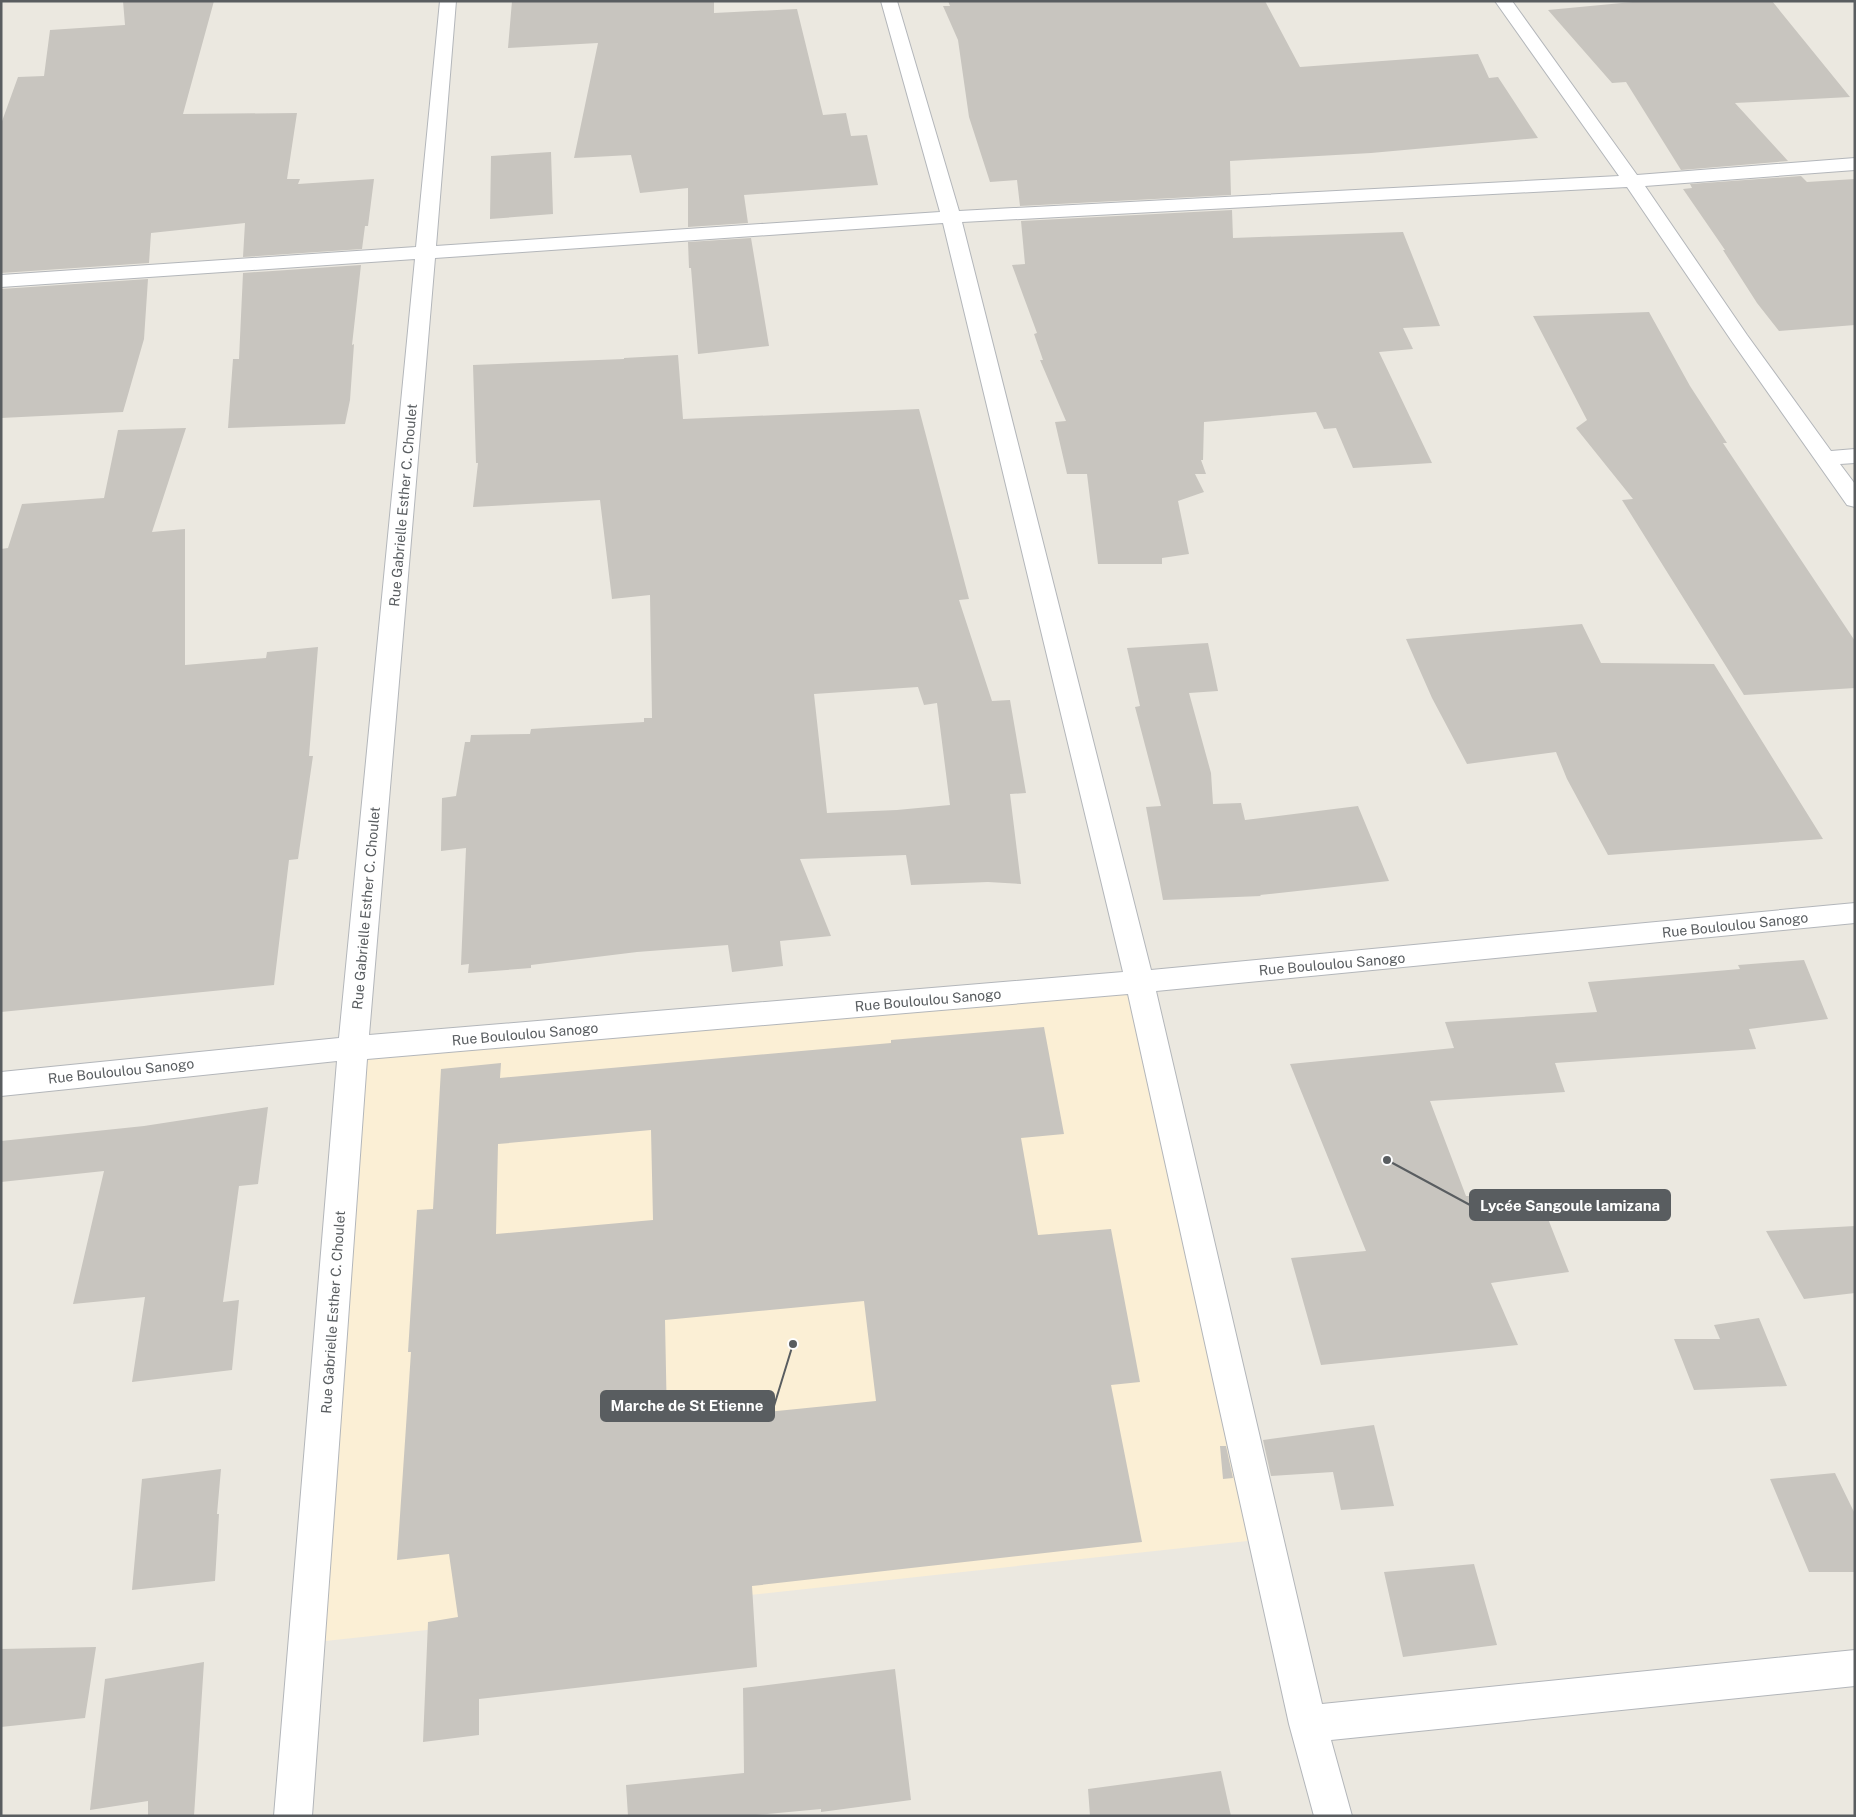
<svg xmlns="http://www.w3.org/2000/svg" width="1856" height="1817" font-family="'Public Sans',sans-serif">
<rect width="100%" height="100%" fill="#ebe8e0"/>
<!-- commercial -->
<path fill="#fbefd5" d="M 1140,982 L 1266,1539 L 307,1643 L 353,1048 Z"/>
<!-- building -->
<path fill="#c8c5bf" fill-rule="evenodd" d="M 123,1 L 214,1 L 183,114 L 297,113 L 287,179 L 300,179 L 298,184 L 374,179 L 368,226 L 365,226 L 362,249 L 243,257 L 245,223 L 151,233 L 149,263 L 1,273 L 1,124 L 18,77 L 44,76 L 50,30 L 125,25 Z
M 512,1 L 714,1 L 714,13 L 797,9 L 823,115 L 846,113 L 851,136 L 867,135 L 878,185 L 744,195 L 748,223 L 688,227 L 688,188 L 640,193 L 631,155 L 574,158 L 598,43 L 508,48 Z
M 948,1 L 1265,1 L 1300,67 L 1478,54 L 1489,78 L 1498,77 L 1538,138 L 1371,153 L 1230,161 L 1231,195 L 1020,206 L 1017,180 L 990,182 L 969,117 L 958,40 L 943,6 L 950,6 Z
M 1643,1 L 1772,1 L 1850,97 L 1735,103 L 1788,161 L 1681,170 L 1626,82 L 1612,83 L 1548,10 Z
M 551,152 L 553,214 L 490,219 L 491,156 Z
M 1801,176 L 1807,182 L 1855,179 L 1855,325 L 1779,331 L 1757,303 L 1723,250 L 1725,250 L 1683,189 L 1692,188 L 1690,184 Z
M 1232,210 L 1233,238 L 1403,232 L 1440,326 L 1403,328 L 1413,349 L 1379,352 L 1432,463 L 1353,468 L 1336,428 L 1324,429 L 1316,412 L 1204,422 L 1203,460 L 1201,460 L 1206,474 L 1195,474 L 1204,492 L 1178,501 L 1189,554 L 1162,558 L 1162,564 L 1098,564 L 1087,474 L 1067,474 L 1055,422 L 1066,421 L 1040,360 L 1043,360 L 1034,334 L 1037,333 L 1012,265 L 1025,264 L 1021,221 Z
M 751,238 L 769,346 L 698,354 L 691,268 L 689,268 L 688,242 Z
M 361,265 L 352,345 L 354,344 L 350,400 L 345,424 L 228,428 L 233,359 L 239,359 L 243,273 Z
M 148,279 L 144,339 L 123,412 L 1,418 L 1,289 Z
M 1649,312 L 1690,386 L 1727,443 L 1723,443 L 1855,641 L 1855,688 L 1744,695 L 1622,500 L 1633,499 L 1576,428 L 1587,420 L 1533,316 Z
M 678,355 L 683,419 L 919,409 L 969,599 L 959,600 L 992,701 L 1010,700 L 1026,793 L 1010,794 L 1021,884 L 988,882 L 911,885 L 906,855 L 800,859 L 831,936 L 780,941 L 783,966 L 732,972 L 728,945 L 637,952 L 531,965 L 531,968 L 468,973 L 469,964 L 461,965 L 466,848 L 441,851 L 442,798 L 456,796 L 465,742 L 470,742 L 471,735 L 530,734 L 531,729 L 644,722 L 644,718 L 652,718 L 650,595 L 612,599 L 600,500 L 473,507 L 478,463 L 476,463 L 473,365 L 624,359 L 624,358 ZM 918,687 L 924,705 L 937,703 L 950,805 L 897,810 L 827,813 L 814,694 Z
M 186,428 L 152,532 L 185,529 L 185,665 L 266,658 L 267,652 L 318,647 L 309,756 L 313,756 L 298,859 L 289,860 L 274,985 L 1,1012 L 1,549 L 8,548 L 22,504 L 104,498 L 118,430 Z
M 1582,624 L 1601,663 L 1714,664 L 1823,839 L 1608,855 L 1567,779 L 1556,752 L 1467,764 L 1432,698 L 1406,639 Z
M 1208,643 L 1218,691 L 1189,693 L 1211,773 L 1213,804 L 1241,803 L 1245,820 L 1358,806 L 1389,881 L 1260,895 L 1261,896 L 1163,900 L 1146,807 L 1161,806 L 1135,707 L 1140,706 L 1127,648 Z
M 1804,960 L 1828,1019 L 1749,1029 L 1756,1049 L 1555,1063 L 1565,1092 L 1430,1101 L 1466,1196 L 1539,1196 L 1569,1272 L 1491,1283 L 1518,1345 L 1321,1365 L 1291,1258 L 1366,1251 L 1290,1064 L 1454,1048 L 1445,1022 L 1597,1012 L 1588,982 L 1740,969 L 1738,965 Z
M 1044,1027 L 1064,1134 L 1021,1138 L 1038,1235 L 1111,1229 L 1140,1382 L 1111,1385 L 1142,1542 L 752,1586 L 757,1667 L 479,1699 L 479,1735 L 423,1742 L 428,1622 L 458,1617 L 449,1554 L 397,1560 L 411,1352 L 408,1352 L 417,1210 L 433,1209 L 441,1069 L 501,1063 L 500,1078 L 891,1043 L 891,1040 ZM 651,1130 L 653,1220 L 496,1234 L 498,1144 ZM 864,1301 L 876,1401 L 667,1422 L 665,1320 Z
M 268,1107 L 258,1184 L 239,1186 L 223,1302 L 239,1300 L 232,1370 L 132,1382 L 145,1297 L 73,1304 L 104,1171 L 1,1182 L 1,1141 L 144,1126 Z
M 1855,1226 L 1855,1293 L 1804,1299 L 1766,1231 Z
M 1759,1318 L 1787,1386 L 1694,1390 L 1674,1339 L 1720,1339 L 1714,1325 Z
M 1374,1425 L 1394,1506 L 1341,1510 L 1333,1472 L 1271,1476 L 1263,1440 Z
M 1220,1446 L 1226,1446 L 1233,1478 L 1223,1479 Z
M 221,1469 L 217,1514 L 219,1514 L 215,1581 L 132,1590 L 142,1479 Z
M 1835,1473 L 1855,1514 L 1855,1572 L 1809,1572 L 1770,1479 Z
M 1474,1564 L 1497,1645 L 1403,1657 L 1384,1572 Z
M 96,1647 L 85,1718 L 1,1727 L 1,1649 Z
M 204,1662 L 194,1816 L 148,1816 L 148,1801 L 90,1810 L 105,1679 Z
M 895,1669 L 911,1800 L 821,1812 L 821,1809 L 745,1816 L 628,1816 L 626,1785 L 744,1773 L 743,1688 Z
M 1221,1771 L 1231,1816 L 1090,1816 L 1088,1789 Z"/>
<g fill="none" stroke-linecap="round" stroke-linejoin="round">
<defs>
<path id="street" d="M 440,1 L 456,1 L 436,246 L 940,212 L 881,1 L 897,1 L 959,211 L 1619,176 L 1495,1 L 1512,1 L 1637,175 L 1855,158 L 1855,170 L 1645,186 L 1747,335 L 1831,451 L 1855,449 L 1855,463 L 1840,464 L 1855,484 L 1855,507 L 1847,505 L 1733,343 L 1627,187 L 962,222 L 1151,970 L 1855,903 L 1855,923 L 1156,991 L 1322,1704 L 1855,1650 L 1855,1686 L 1331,1740 L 1352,1816 L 1314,1816 L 1289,1724 L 1128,994 L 367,1059 L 312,1816 L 274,1816 L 337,1061 L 1,1096 L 1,1072 L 339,1038 L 415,259 L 1,287 L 1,275 L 416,247 ZM 943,223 L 1123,972 L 369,1035 L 435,258 Z"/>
</defs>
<!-- street casing -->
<use href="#street" stroke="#b3b6ba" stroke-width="2"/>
<!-- street -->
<use href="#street" fill="#fff" fill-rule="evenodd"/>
</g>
<g text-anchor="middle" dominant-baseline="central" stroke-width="4" stroke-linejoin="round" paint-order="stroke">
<!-- street labels -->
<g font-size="14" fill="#595d60" stroke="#fff">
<text transform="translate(403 505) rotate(-85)">Rue Gabrielle Esther C. Choulet</text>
<text transform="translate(366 908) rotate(-85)">Rue Gabrielle Esther C. Choulet</text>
<text transform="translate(1735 925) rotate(-6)">Rue Bouloulou Sanogo</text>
<text transform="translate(1332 964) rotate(-5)">Rue Bouloulou Sanogo</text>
<text transform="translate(928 1000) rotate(-5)">Rue Bouloulou Sanogo</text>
<text transform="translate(525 1034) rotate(-5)">Rue Bouloulou Sanogo</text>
<text transform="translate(121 1071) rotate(-6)">Rue Bouloulou Sanogo</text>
<text transform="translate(333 1312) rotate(-86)">Rue Gabrielle Esther C. Choulet</text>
</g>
</g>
<!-- callouts -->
<path fill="none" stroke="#595d60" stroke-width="2" d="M1387 1160L1470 1205M793 1344L774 1406"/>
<g fill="#595d60" stroke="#fff" stroke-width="2">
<circle cx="1387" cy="1160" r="5"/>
<circle cx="793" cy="1344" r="5"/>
</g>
<g fill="#595d60" stroke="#595d60" stroke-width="2">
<rect x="1470" y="1190" width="200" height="30" rx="5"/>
<rect x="601" y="1391" width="173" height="30" rx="5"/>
</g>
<g font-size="15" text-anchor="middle" font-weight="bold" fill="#fff">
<text x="1570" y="1211">Lycée Sangoule lamizana</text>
<text x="687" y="1411">Marche de St Etienne</text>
</g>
<!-- border -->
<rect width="1856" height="1817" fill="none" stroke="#595d60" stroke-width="5"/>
</svg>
